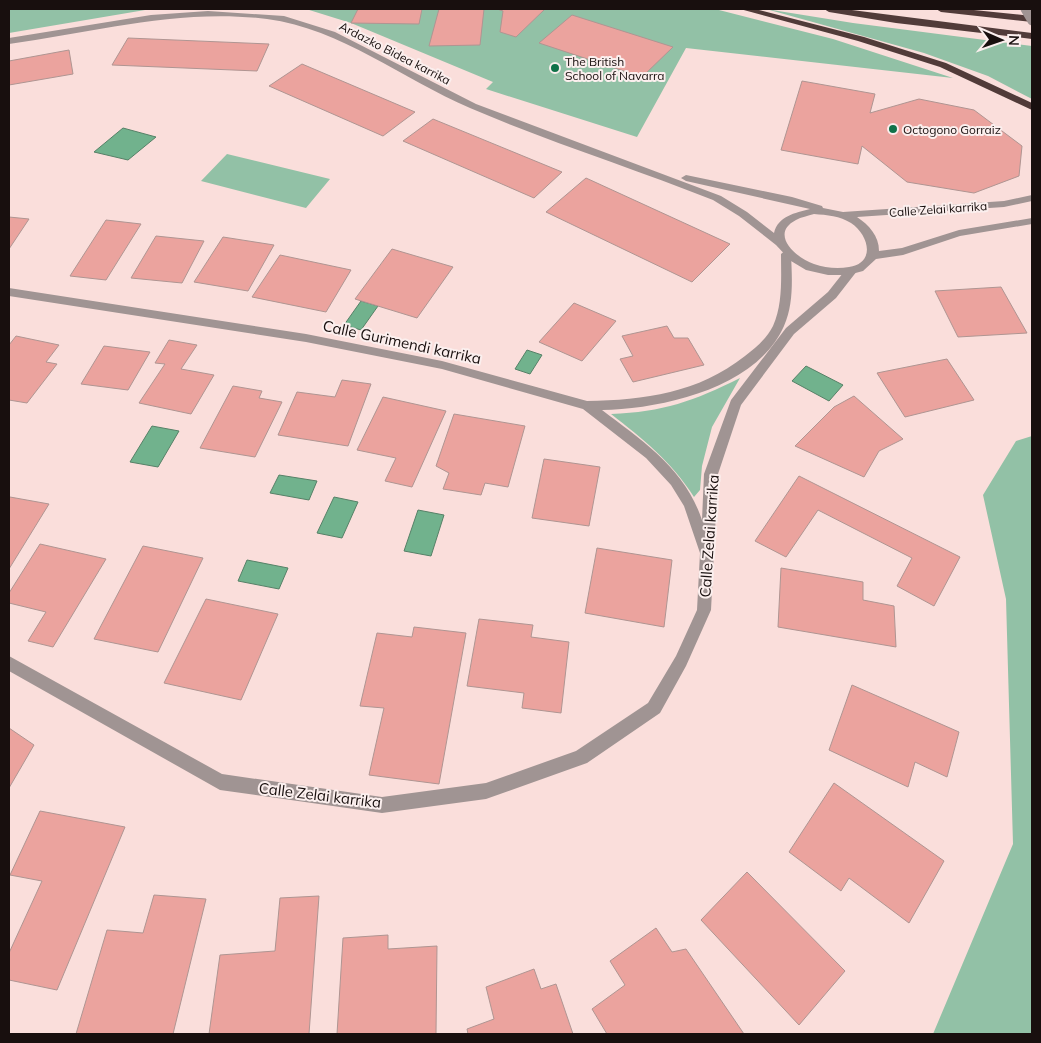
<svg xmlns="http://www.w3.org/2000/svg" width="1041" height="1043" font-family="Mulish,sans-serif">
<rect width="100%" height="100%" fill="#fadedb"/>
<!-- green -->
<path fill="#92c1a6" d="M 9,9 L 151,9 L 9,33 Z
M 306,9 L 715,9 L 833,39 L 953,78 L 686,48 L 637,137 L 486,89 L 493,82 L 351,23 Z
M 766,9 L 853,23 L 1032,46 L 1032,99 L 988,76 L 924,53 Z
M 227,154 L 330,179 L 306,208 L 201,181 Z
M 740,378 L 712,427 L 702,466 L 700,490 L 694,497 C 672,462 643,439 611,414 C 663,412 694,401 740,378 Z
M 1032,436 L 1032,1034 L 933,1034 L 1013,844 L 1006,599 L 983,495 L 1016,441 Z"/>
<!-- water -->
<path fill="#71b28d" stroke="#568167" d="M 123,128 L 156,137 L 128,160 L 94,152 Z
M 361,301 L 378,306 L 361,330 L 344,325 Z
M 527,350 L 542,355 L 530,374 L 515,369 Z
M 806,366 L 843,385 L 829,401 L 792,381 Z
M 152,426 L 179,431 L 158,467 L 130,462 Z
M 279,475 L 317,481 L 309,500 L 270,493 Z
M 334,497 L 358,502 L 342,538 L 317,533 Z
M 418,510 L 444,515 L 431,556 L 404,551 Z
M 247,560 L 288,568 L 279,589 L 238,581 Z"/>
<!-- building -->
<path fill="#eba39e" stroke="#af9592" d="M 358,9 L 422,9 L 419,24 L 351,23 Z
M 439,9 L 484,9 L 480,45 L 429,46 Z
M 497,9 L 545,9 L 516,37 L 500,32 L 503,11 Z
M 572,15 L 673,47 L 642,77 L 539,43 Z
M 128,38 L 269,44 L 257,71 L 112,65 Z
M 69,50 L 73,74 L 9,85 L 9,61 Z
M 302,64 L 415,112 L 383,136 L 269,86 Z
M 802,81 L 875,94 L 870,113 L 919,99 L 974,110 L 1022,146 L 1019,176 L 974,193 L 907,182 L 862,146 L 858,164 L 781,150 Z
M 433,119 L 562,172 L 534,198 L 403,141 Z
M 586,178 L 730,244 L 692,282 L 546,212 Z
M 9,217 L 29,219 L 9,249 Z
M 106,220 L 141,224 L 106,280 L 70,276 Z
M 156,236 L 204,241 L 182,283 L 131,278 Z
M 223,237 L 274,245 L 248,291 L 194,282 Z
M 392,249 L 453,267 L 417,318 L 355,299 Z
M 280,255 L 351,270 L 326,312 L 252,297 Z
M 1001,287 L 1027,333 L 958,337 L 935,291 Z
M 574,303 L 616,321 L 582,361 L 539,342 Z
M 667,326 L 674,338 L 688,338 L 704,365 L 633,382 L 620,359 L 633,356 L 622,336 Z
M 16,336 L 59,345 L 46,362 L 57,364 L 27,403 L 9,400 L 9,345 Z
M 169,340 L 197,345 L 181,369 L 214,375 L 191,414 L 139,403 L 165,364 L 155,363 Z
M 104,346 L 150,352 L 128,390 L 81,384 Z
M 947,359 L 974,400 L 905,417 L 877,373 Z
M 342,380 L 371,384 L 348,446 L 278,435 L 297,392 L 335,397 Z
M 233,386 L 262,391 L 259,398 L 282,402 L 255,457 L 200,448 Z
M 854,396 L 903,439 L 879,451 L 864,477 L 795,446 L 834,407 Z
M 383,397 L 446,411 L 412,487 L 385,481 L 396,458 L 357,450 Z
M 454,414 L 525,426 L 508,487 L 485,483 L 481,495 L 443,489 L 449,473 L 436,466 Z
M 544,459 L 600,467 L 589,526 L 532,518 Z
M 799,476 L 960,557 L 934,606 L 897,586 L 912,558 L 818,510 L 786,557 L 755,541 Z
M 10,497 L 49,504 L 9,569 L 9,498 Z
M 40,544 L 106,559 L 53,647 L 28,641 L 46,612 L 9,603 L 9,593 Z
M 143,546 L 203,558 L 158,652 L 94,639 Z
M 597,548 L 672,560 L 664,627 L 585,613 Z
M 781,568 L 863,582 L 863,600 L 894,606 L 896,647 L 778,627 Z
M 206,599 L 278,614 L 241,700 L 164,683 Z
M 479,619 L 533,625 L 531,637 L 569,642 L 561,713 L 522,708 L 524,693 L 467,686 Z
M 414,627 L 466,633 L 439,784 L 369,775 L 384,708 L 360,706 L 377,633 L 412,637 Z
M 852,685 L 959,732 L 947,777 L 915,762 L 908,787 L 829,750 Z
M 9,728 L 34,745 L 9,788 Z
M 834,783 L 944,861 L 909,923 L 849,878 L 841,891 L 789,852 Z
M 40,811 L 125,827 L 57,990 L 9,980 L 9,953 L 42,881 L 10,875 Z
M 747,872 L 845,971 L 799,1025 L 701,920 Z
M 154,895 L 206,899 L 173,1034 L 76,1034 L 107,930 L 143,933 Z
M 319,896 L 309,1034 L 209,1034 L 220,955 L 275,951 L 280,898 Z
M 656,928 L 672,952 L 686,949 L 744,1034 L 607,1034 L 592,1009 L 625,985 L 610,961 Z
M 388,935 L 388,949 L 437,946 L 436,1034 L 337,1034 L 343,938 Z
M 534,969 L 541,989 L 556,984 L 573,1034 L 468,1034 L 467,1029 L 494,1019 L 486,987 Z"/>
<g fill="none" stroke-linecap="round" stroke-linejoin="round">
<!-- minor -->
<path fill="#a09493" fill-rule="evenodd" d="M 786,250 L 791,254 C 792,277 794,304 784,326 C 757,388 662,409 602,410 C 643,441 685,469 702,520 L 704,474 L 731,400 L 786,328 L 828,292 L 847,268 L 855,268 L 857,271 L 836,298 L 794,334 L 741,405 L 718,474 L 711,610 L 686,666 L 660,713 L 587,763 L 486,799 L 382,813 L 220,790 L 9,671 L 9,656 L 222,774 L 382,797 L 486,783 L 576,751 L 648,703 L 676,656 L 697,610 L 700,553 L 684,506 L 671,485 L 646,458 L 583,409 L 442,369 L 306,342 L 9,296 L 9,288 L 306,334 L 442,361 L 587,401 C 645,400 698,393 745,356 C 756,348 767,338 773,326 C 783,304 781,277 781,254 Z"/>
<!-- tertiary -->
<path fill="#a09493" fill-rule="evenodd" d="M 208,11 L 284,16 L 335,32 L 476,104 L 721,196 L 747,212 L 774,233 C 778,216 795,213 810,209 L 686,181 L 681,178 L 686,175 L 792,197 L 822,206 L 823,208 L 843,212 L 1004,201 L 1032,195 L 1032,201 L 1004,207 L 857,217 C 869,225 879,236 879,251 L 902,248 L 959,230 L 1032,218 L 1032,224 L 960,236 L 903,255 L 876,259 L 863,271 L 848,275 L 828,275 L 806,270 L 791,261 L 776,245 L 739,216 L 713,200 C 633,168 549,142 470,108 C 402,79 342,29 267,19 C 179,8 95,32 9,44 L 9,38 L 151,15 ZM 814,214 C 827,215 840,216 851,223 C 869,235 876,263 849,267 C 838,269 825,268 814,264 C 796,258 769,234 796,220 C 801,217 808,216 814,214 Z"/>
<!-- motorway -->
<path fill="#513b39" fill-rule="evenodd" d="M 740,9 L 755,9 L 864,37 L 946,63 L 1032,103 L 1032,110 L 940,67 L 858,41 Z
M 824,9 L 844,9 L 1032,33 L 1032,39 L 896,23 L 829,12 Z
M 936,9 L 964,9 L 1032,16 L 1032,22 L 941,12 Z"/>
<!-- tertiary-bridge -->
<path stroke="#a09493" stroke-width="9" d="M 1025,9 L 1032,21"/>
</g>
<!-- markers -->
<g fill="#107249" stroke="#fbefee" stroke-width="2">
<circle cx="555" cy="68" r="5"/>
<circle cx="893" cy="129" r="5"/>
</g>
<g text-anchor="middle" dominant-baseline="central" stroke-width="4" stroke-linejoin="round" paint-order="stroke">
<!-- far-street labels -->
<g font-size="12" fill="#180f0e" stroke="#fbefee">
<text transform="translate(395 53) rotate(27)">Ardazko Bidea karrika</text>
<text transform="translate(938 209) rotate(-4)">Calle Zelai karrika</text>
</g>
<!-- far-poi labels -->
<g font-size="12" fill="#180f0e" stroke="#fbefee" text-anchor="start">
<text x="565" y="61">The British<tspan x="565" dy="14">School of Navarra</tspan></text>
<text x="903" y="129">Octogono Gorraiz</text>
</g>
<!-- street labels -->
<g font-size="15" fill="#180f0e" stroke="#fbefee">
<text transform="translate(402 342) rotate(12)">Calle Gurimendi karrika</text>
<text transform="translate(709 536) rotate(-86)">Calle Zelai karrika</text>
<text transform="translate(320 795) rotate(7)">Calle Zelai karrika</text>
</g>
</g>
<!-- border -->
<rect width="1041" height="1043" fill="none" stroke="#180f0e" stroke-width="20"/>
<!-- north arrow -->
<g transform="translate(1001 40) rotate(92)" stroke="#fbefee" stroke-width="4" paint-order="stroke">
<path d="M0-4L9 19L0 12L-9 19Z" fill="#180f0e"/>
<text y="-8" font-size="14" font-weight="bold" text-anchor="middle" fill="#180f0e">N</text>
</g>
</svg>
